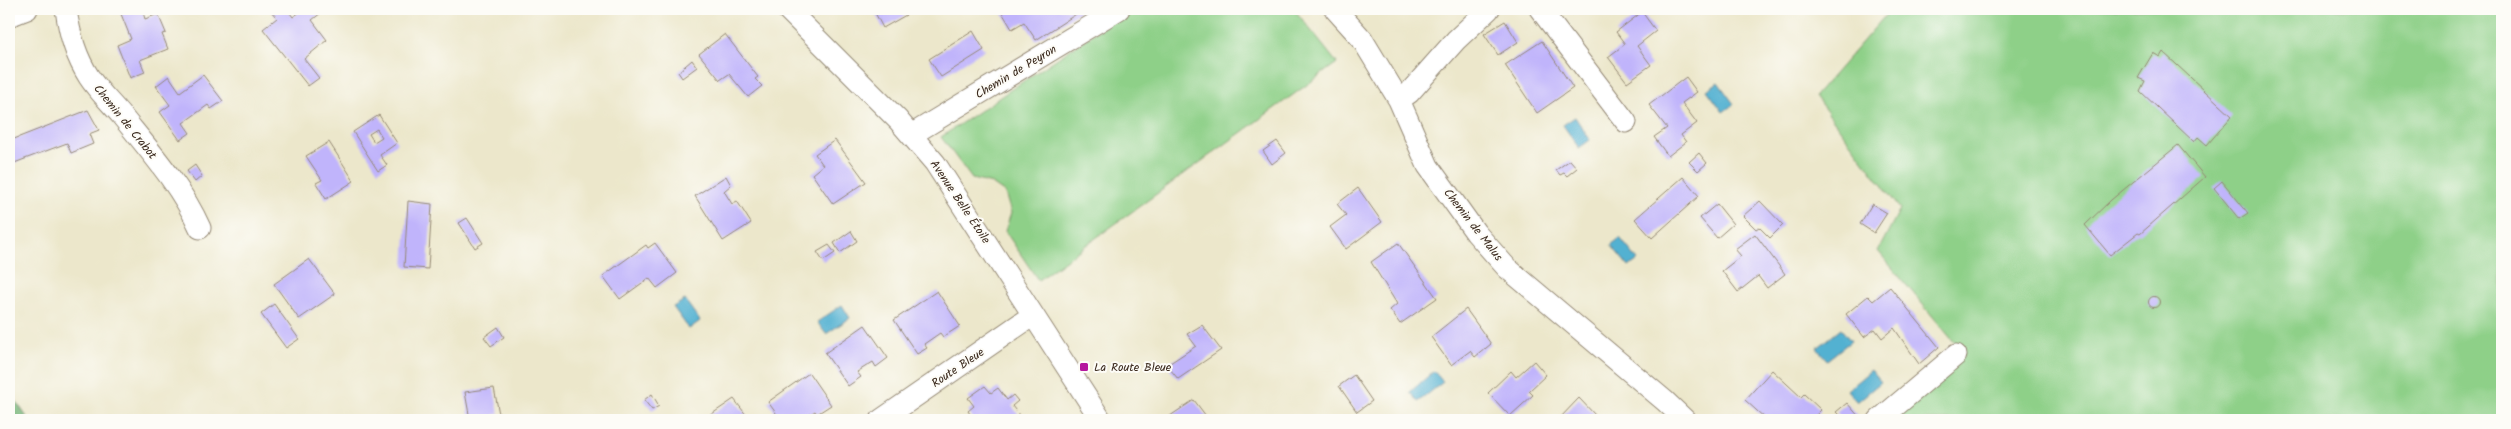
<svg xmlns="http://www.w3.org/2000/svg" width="2511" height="429" font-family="Kalam,sans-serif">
<rect width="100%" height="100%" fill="#fdfcf7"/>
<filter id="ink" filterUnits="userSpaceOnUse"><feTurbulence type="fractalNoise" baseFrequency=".02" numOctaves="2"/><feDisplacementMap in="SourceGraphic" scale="10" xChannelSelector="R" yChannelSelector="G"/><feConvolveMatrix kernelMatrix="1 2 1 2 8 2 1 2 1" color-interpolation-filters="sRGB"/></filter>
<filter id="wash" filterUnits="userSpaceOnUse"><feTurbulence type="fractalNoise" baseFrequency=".0096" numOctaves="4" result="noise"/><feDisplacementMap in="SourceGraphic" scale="20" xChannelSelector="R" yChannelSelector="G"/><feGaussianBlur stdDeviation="1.12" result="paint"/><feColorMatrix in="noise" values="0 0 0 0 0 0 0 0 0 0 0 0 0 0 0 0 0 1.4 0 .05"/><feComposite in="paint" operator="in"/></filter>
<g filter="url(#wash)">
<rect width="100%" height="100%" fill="#ece7cb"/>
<!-- green -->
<path fill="#8ed088" stroke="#647d53" d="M 1130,9 L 1294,9 L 1337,63 L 1038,280 L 1005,231 L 1011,213 L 1005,193 L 992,184 L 972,179 L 941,137 Z
M 1891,9 L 2502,9 L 2502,420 L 1877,420 L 1959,348 L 1878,251 L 1900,209 L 1815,96 Z"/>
<!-- forest -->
<path fill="#72b274" stroke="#566e49" d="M 9,391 L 29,420 L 9,420 Z"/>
<!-- water -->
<path fill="#52b1d1" stroke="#466e78" d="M 1718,82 L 1734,104 L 1723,112 L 1707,90 Z
M 1575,117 L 1590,140 L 1579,148 L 1563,125 Z
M 1620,238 L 1638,260 L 1629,267 L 1611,245 Z
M 685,300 L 700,321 L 689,329 L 673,307 Z
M 842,305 L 850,318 L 826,334 L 817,322 Z
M 1841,329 L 1851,341 L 1827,360 L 1817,348 Z
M 1871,370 L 1881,382 L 1857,402 L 1847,390 Z
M 1434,371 L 1443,382 L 1418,402 L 1410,392 Z"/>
<g id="blocks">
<!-- building -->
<path fill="#c0b4fb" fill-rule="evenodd" d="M 119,9 L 142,9 L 145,19 L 158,14 L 166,33 L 162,34 L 168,49 L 140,60 L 145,72 L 130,78 L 117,45 L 131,39 Z
M 269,9 L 287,9 L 293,17 L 304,9 L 326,9 L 312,20 L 327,40 L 304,59 L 319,78 L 308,86 L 263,29 L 277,18 Z
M 873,9 L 907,9 L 903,11 L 906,15 L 883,28 Z
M 1000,9 L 1084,9 L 1036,40 L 1024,22 L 1012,29 Z
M 1642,12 L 1656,31 L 1637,46 L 1651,65 L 1627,82 L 1608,57 L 1625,44 L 1616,32 Z
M 1505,21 L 1518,42 L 1498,55 L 1484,34 Z
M 973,31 L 984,50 L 941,77 L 929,59 Z
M 725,34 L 758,77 L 755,79 L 762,86 L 748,97 L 729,74 L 720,80 L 699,54 Z
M 1542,41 L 1573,88 L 1537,113 L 1505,65 Z
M 2163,52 L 2232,116 L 2207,145 L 2198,137 L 2194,142 L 2140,91 L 2145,81 L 2138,78 L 2153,53 L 2160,57 Z
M 692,60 L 697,67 L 682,78 L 678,72 Z
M 203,75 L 223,101 L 211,109 L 208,105 L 183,123 L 190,133 L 180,140 L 160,112 L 170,105 L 156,86 L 169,76 L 180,92 Z
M 1686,77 L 1697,92 L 1682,103 L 1697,123 L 1681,135 L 1686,142 L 1668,156 L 1654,137 L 1667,128 L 1649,105 Z
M 88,110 L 99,130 L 89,134 L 93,144 L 71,153 L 67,143 L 9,165 L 9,141 Z
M 379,115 L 397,143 L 380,155 L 387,165 L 378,171 L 353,132 ZM 377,129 L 382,137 L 374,142 L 369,134 Z
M 835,140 L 866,182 L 833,204 L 812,174 L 823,165 L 815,154 Z
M 1277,141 L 1286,153 L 1272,164 L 1263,151 Z
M 329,142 L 354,181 L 326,199 L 316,183 L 322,180 L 306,156 Z
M 2178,145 L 2205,177 L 2140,234 L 2138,233 L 2110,255 L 2085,225 L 2111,200 Z
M 1699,153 L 1707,163 L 1698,171 L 1689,162 Z
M 1570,160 L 1577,168 L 1567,176 L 1564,173 L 1560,175 L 1556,170 Z
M 195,165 L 202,176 L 195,182 L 187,171 Z
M 726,176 L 731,185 L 724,191 L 732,204 L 737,201 L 751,223 L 723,241 L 695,196 Z
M 1683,177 L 1699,196 L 1652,238 L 1635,219 Z
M 2222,181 L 2248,213 L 2239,219 L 2214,188 Z
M 1358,188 L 1382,222 L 1346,249 L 1330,227 L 1346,215 L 1337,204 Z
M 408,201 L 432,204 L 428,269 L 404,267 Z
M 1760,201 L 1783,225 L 1770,238 L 1759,227 L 1756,229 L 1743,216 Z
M 1717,204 L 1733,224 L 1717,238 L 1700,218 Z
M 1872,204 L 1887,213 L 1874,233 L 1860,224 Z
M 467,218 L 483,243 L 475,248 L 459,223 Z
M 851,231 L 857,241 L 840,253 L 834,243 Z
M 1755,234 L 1785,274 L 1767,288 L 1758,276 L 1738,292 L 1722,271 L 1741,256 L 1735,249 Z
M 655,243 L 677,273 L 657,288 L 649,278 L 620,299 L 603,276 L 646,245 L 648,248 Z
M 1398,243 L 1437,298 L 1400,324 L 1390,310 L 1397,304 L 1371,262 Z
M 829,245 L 835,253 L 823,261 L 817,252 Z
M 309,259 L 335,294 L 299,319 L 274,284 Z
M 1890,287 L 1939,347 L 1919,364 L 1894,328 L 1882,338 L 1875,329 L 1864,337 L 1846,314 L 1868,296 L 1873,301 Z
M 937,291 L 960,326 L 943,337 L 940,333 L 924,344 L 927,348 L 917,354 L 894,320 Z
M2148.5 302a5.5 5.5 0 1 1 11 0a5.5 5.5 0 1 1-11 0Z
M 274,304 L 299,339 L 286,348 L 261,314 Z
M 1466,309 L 1491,344 L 1475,357 L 1470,351 L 1451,365 L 1431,337 Z
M 865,325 L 888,358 L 876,367 L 873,362 L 857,372 L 861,377 L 848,386 L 825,353 Z
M 1202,325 L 1221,350 L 1178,379 L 1167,365 L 1196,346 L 1187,334 Z
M 498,327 L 504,337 L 491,346 L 484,337 Z
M 1534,361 L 1546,375 L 1529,391 L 1533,395 L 1510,416 L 1488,393 L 1511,371 L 1516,377 Z
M 1772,370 L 1801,397 L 1804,394 L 1821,410 L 1811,420 L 1767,420 L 1745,400 Z
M 809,373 L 831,405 L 817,414 L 815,411 L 802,420 L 781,420 L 768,402 Z
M 1354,375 L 1372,401 L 1357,412 L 1339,386 Z
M 985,386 L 991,393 L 998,388 L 1007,400 L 1013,395 L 1018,401 L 1012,406 L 1023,420 L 974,420 L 968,411 L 974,406 L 968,398 Z
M 494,388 L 499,414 L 494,415 L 495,420 L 470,420 L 465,392 Z
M 652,394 L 659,406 L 652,410 L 644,400 Z
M 1579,398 L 1596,416 L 1594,417 L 1597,420 L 1558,420 Z
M 734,399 L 750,420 L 703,420 Z
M 1194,400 L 1209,420 L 1164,420 Z
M 1847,403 L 1862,420 L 1844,420 L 1836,412 Z"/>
</g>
</g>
<g filter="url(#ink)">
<use href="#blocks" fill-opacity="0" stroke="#948874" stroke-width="1"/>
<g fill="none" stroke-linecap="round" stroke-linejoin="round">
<defs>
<path id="street" d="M 66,9 C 69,32 76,57 89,77 C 98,91 111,103 121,115 C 150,151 181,186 200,228
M 787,9 L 898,120 L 935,163 L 1101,420
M 1335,9 L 1362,39 L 1399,100 L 1428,166 L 1476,233 L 1507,268 L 1665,401 L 1685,420
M 1540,9 L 1626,122
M 9,16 L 27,9
M 1399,100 L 1409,93 L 1456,40 L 1489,9
M 911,135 L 1119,9
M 881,420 L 1033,315
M 1879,420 L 1956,355"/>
</defs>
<!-- street casing -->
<use href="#street" stroke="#948874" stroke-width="23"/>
<!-- street -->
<use href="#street" stroke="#fff" stroke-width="21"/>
</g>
</g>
<!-- markers -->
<rect fill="#b5179e" stroke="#fdfcf7" stroke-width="2" x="1079" y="362" width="10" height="10" rx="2.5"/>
<g text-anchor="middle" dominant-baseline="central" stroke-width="4" stroke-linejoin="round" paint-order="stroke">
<!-- street labels -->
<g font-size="12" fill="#3b2a1e" stroke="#fdfcf7">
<text transform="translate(1016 72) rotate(-31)">Chemin de Peyron</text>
<text transform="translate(125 122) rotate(51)">Chemin de Crabot</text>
<text transform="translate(960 202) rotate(56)">Avenue Belle Étoile</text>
<text transform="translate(1473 225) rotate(52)">Chemin de Malus</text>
<text transform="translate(958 368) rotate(-34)">Route Bleue</text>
</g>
<!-- poi labels -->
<g font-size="12" fill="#3b2a1e" stroke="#fdfcf7" text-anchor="start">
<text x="1094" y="367">La Route Bleue</text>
</g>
</g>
<!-- margin -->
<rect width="2511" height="429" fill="none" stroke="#fdfcf7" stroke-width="30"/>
</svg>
